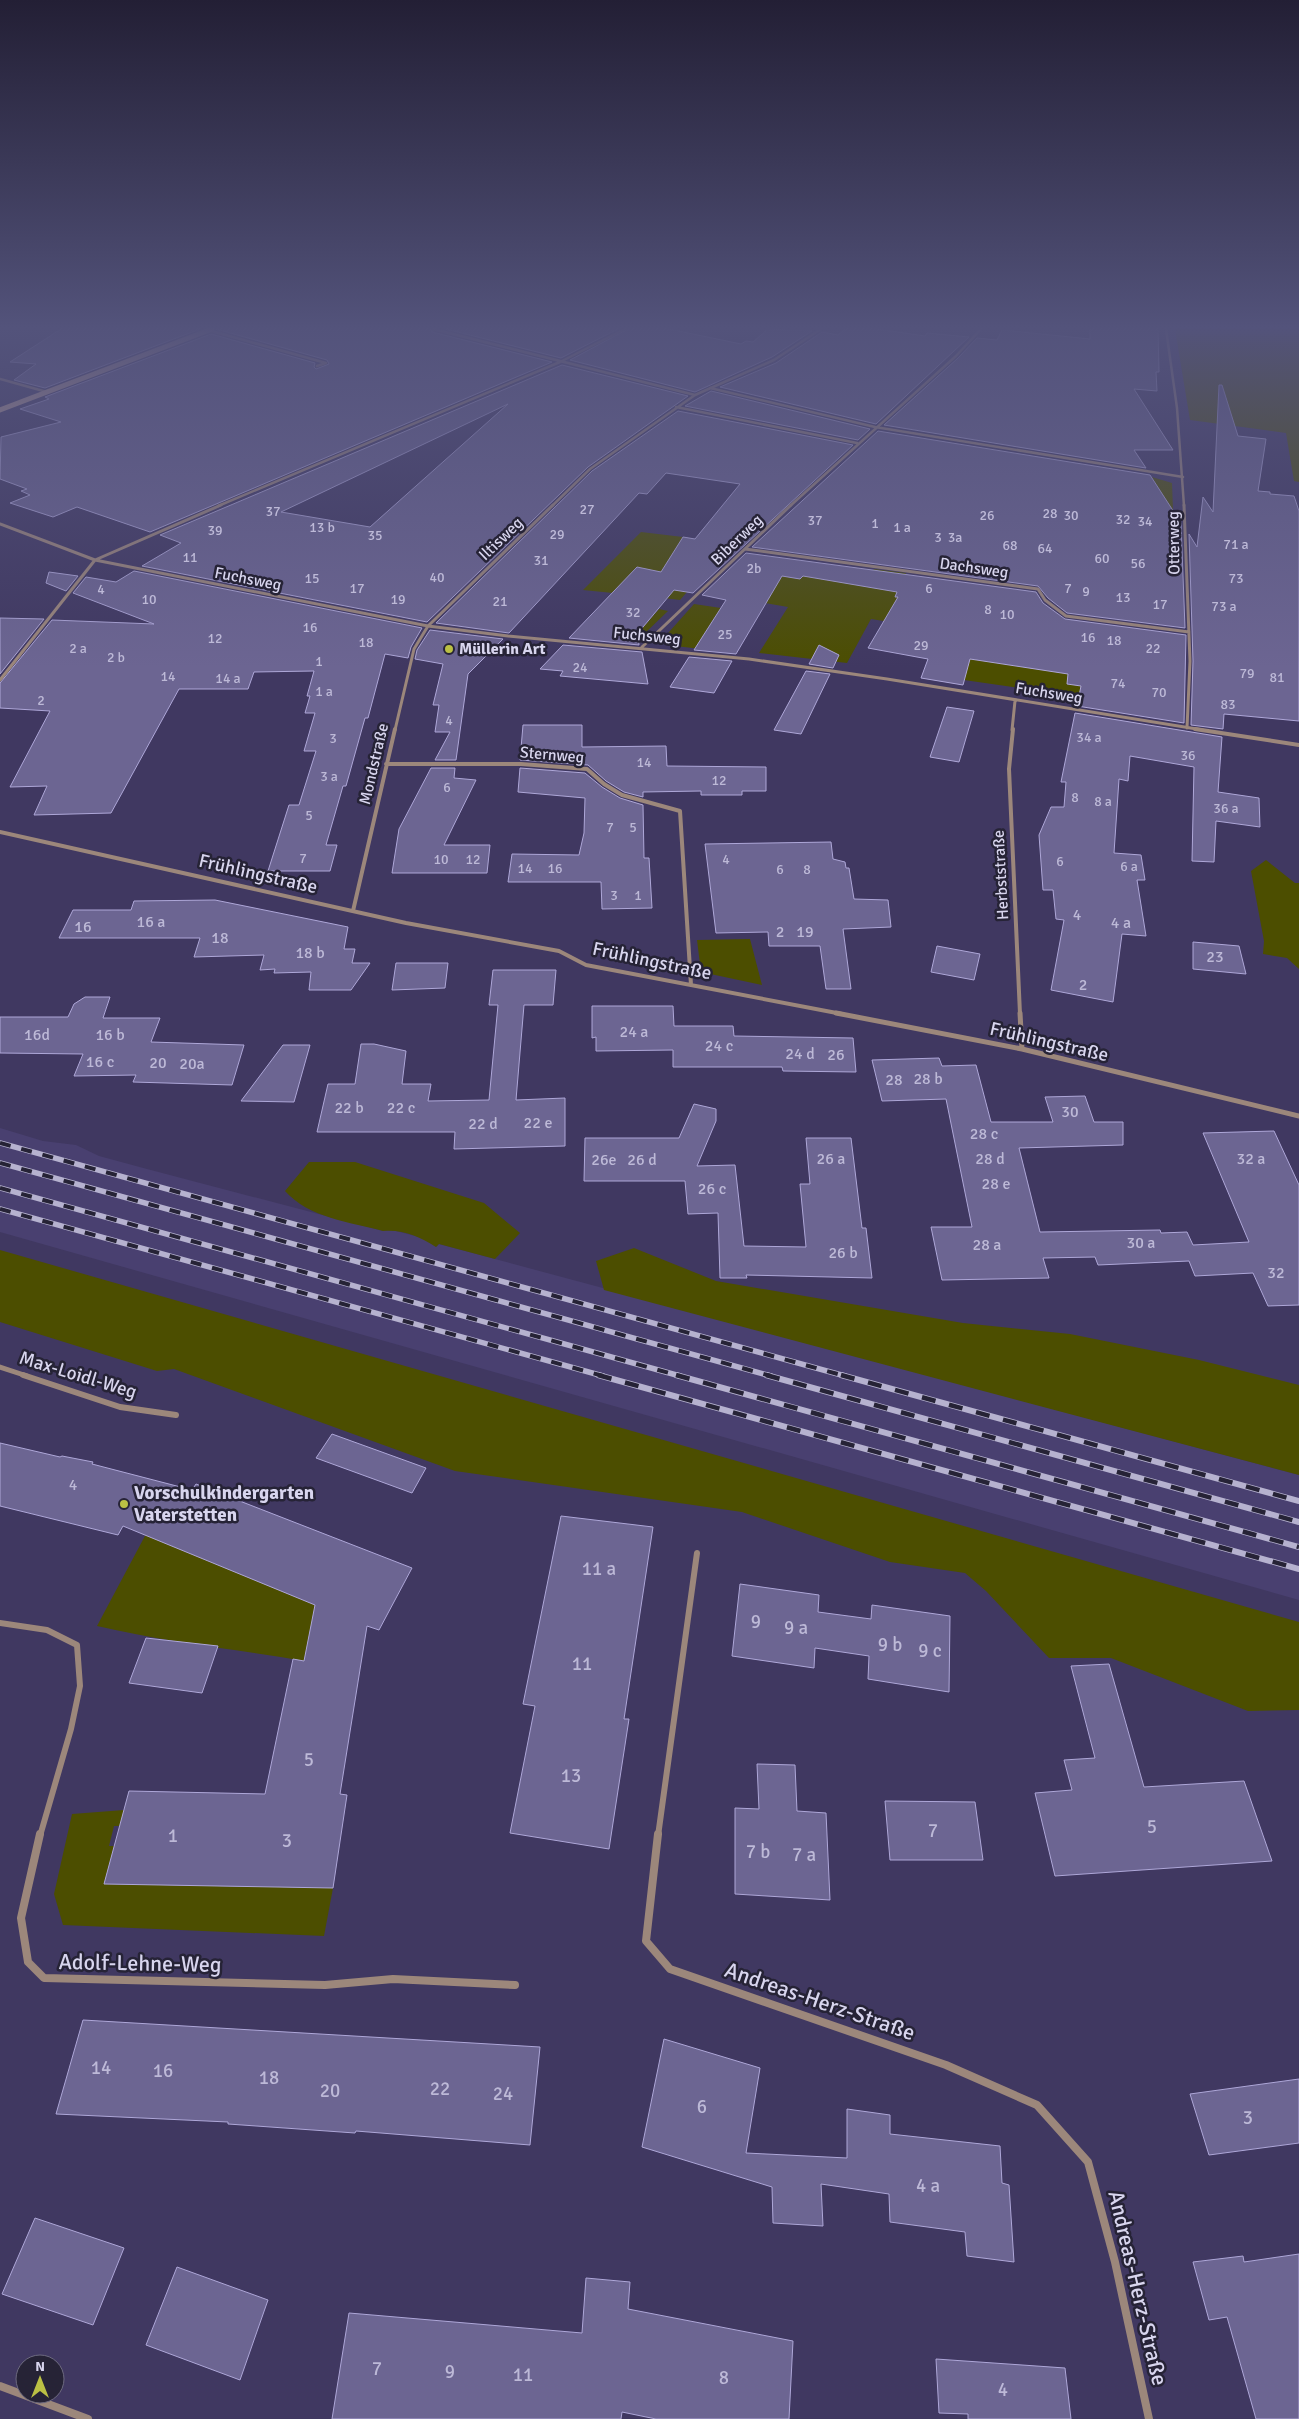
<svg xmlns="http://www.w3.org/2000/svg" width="1299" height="2419" font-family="Signika,sans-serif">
<rect width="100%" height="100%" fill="#403861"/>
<!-- built -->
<path fill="#494070" d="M 0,1128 L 43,1141 L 76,1145 L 99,1156 L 147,1169 L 383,1231 L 392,1230 L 423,1238 L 436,1247 L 439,1244 L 1299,1475 L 1299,1600 L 0,1232 Z"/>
<!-- green -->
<path fill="#4c4e00" d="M 1175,329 L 1299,329 L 1299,482 L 1294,481 L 1286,433 L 1190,420 Z
M 1152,477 L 1172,483 L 1173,510 L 1117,505 L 1160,491 Z
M 641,532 L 683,537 L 675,574 L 637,568 L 655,586 L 687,592 L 680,600 L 648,596 L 633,621 L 646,624 L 659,609 L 668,611 L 642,636 L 633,639 L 613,593 L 583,590 Z
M 874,569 L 906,573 L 896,597 L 907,598 L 959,633 L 871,619 L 847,663 L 759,653 L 788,607 L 742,599 L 774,575 L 800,579 L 803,575 L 875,588 L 880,579 L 868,577 Z
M 694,604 L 721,608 L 703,636 L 737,653 L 666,645 L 661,641 Z
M 958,640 L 1003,664 L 1041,670 L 1044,661 L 1069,664 L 1067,684 L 1107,689 L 1164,717 L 1032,696 L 1019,688 L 964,680 Z
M 1266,860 L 1295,883 L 1299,883 L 1299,969 L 1287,958 L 1263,954 L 1264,941 L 1251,871 Z
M 750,939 L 762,985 L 701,972 L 697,940 Z
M 309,1162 L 355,1162 L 484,1203 L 520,1233 L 495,1259 L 439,1244 L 436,1247 C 421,1237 402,1229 383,1231 C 350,1222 309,1218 285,1191 Z
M 634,1248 L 716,1281 L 963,1323 L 1070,1334 L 1199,1360 L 1299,1385 L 1299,1475 L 604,1290 L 596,1261 Z
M 0,1250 L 1299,1622 L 1299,1710 L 1248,1711 L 1111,1658 L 1049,1658 L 986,1591 L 965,1573 L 890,1562 L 742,1512 L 455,1471 L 174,1369 L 157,1371 L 0,1322 Z
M 146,1534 L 315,1605 L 304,1661 C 235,1649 165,1642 97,1626 Z
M 124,1810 L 120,1826 L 114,1826 L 109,1846 L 114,1846 L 104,1884 L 333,1888 L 324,1936 L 63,1925 L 54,1894 L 72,1814 Z"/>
<!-- building -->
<path fill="#6c6592" stroke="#aea7d8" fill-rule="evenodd" d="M 61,329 L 200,329 L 45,388 L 14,380 L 36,364 L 10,362 Z
M 216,329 L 430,329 L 432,332 L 552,362 L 150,532 L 77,507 L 53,517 L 10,503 L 30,495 L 21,491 L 27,489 L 0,479 L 1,437 L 61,422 L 20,409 L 49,399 L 45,397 L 211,334 L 315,363 L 314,367 L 316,369 L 329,364 L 327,360 Z
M 446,329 L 618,329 L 561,358 Z
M 628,329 L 669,329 L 741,344 L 746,341 L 753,342 L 768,329 L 812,331 L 772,357 L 695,392 L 570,360 Z
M 845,329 L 877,329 L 925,336 L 927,333 L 969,337 L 876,424 L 720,387 L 776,363 L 822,332 L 838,335 Z
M 1090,329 L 1158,329 L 1159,372 L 1156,372 L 1157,391 L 1134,389 L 1173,450 L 1134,450 L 1146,468 L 884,425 L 958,358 L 977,338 L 997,340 L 1002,330 L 1090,339 Z
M 562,365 L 688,396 L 588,467 L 427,622 L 142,566 L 181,543 L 160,535 ZM 508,404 L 370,527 L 281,512 Z
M 1219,385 L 1222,385 L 1238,436 L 1266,439 L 1258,491 L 1270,492 L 1270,494 L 1294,496 L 1299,511 L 1299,721 L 1224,714 L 1223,729 L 1191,725 L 1193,661 L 1189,534 L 1197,547 L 1203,497 L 1213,512 Z
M 711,391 L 870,429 L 858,440 L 685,406 Z
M 678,411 L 853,445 L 693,593 L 674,590 L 638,633 L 639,645 L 569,638 L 637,567 L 661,572 L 683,537 L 695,539 L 740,484 L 666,473 L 647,494 L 639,493 L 509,633 L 436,623 L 592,471 Z
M 878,431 L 1150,475 L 1181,523 L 1185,628 L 1067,613 L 1048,598 L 1038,586 L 752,547 Z
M 746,553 L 1036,592 L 1043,603 L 1065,619 L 1186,635 L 1184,723 L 1077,706 L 1081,686 L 1067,684 L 1068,674 L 970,659 L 963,685 L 921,678 L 928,659 L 868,648 L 898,597 L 895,597 L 897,592 L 803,576 L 800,579 L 782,576 L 736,654 L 694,650 L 726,600 L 702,595 Z
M 134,571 L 422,628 L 411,647 L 408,658 L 385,654 L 368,718 L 365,718 L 346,786 L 343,786 L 326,845 L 337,845 L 330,871 L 268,871 L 289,805 L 299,805 L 316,751 L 304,751 L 315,713 L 305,713 L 310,696 L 307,696 L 314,671 L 254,672 L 248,689 L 179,689 L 111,813 L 34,815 L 47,786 L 10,787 L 50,711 L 0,708 L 0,683 L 52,620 L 154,624 L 73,593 L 86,577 L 116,582 Z
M 49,572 L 78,576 L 66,591 L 46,583 Z
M 0,618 L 44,619 L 0,674 Z
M 430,630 L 503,639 L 468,674 L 456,760 L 435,760 L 450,732 L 435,732 L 439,705 L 433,705 L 443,664 L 415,659 L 417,650 Z
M 563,645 L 642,652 L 648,684 L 560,676 L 563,671 L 540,669 Z
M 819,645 L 839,655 L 833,668 L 809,664 Z
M 689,657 L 732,661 L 714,693 L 670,687 Z
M 806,671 L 830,674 L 801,734 L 774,730 Z
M 947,707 L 974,711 L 959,762 L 930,757 Z
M 1075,713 L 1222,737 L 1218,792 L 1259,798 L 1260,827 L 1216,821 L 1214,862 L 1192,861 L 1194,767 L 1130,756 L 1128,781 L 1119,779 L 1114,853 L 1141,855 L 1145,880 L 1137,880 L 1146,936 L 1122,934 L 1113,1002 L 1051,990 L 1064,920 L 1056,919 L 1053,890 L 1043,890 L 1039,835 L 1051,807 L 1064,807 L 1066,782 L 1061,782 Z
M 523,725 L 582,725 L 582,747 L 666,746 L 667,766 L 766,767 L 766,791 L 742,791 L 742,795 L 701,795 L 701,791 L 643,792 L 643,797 L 624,792 L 606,781 L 588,765 L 520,760 Z
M 431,768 L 455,768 L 454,778 L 476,780 L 444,845 L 490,845 L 487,873 L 392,873 L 399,829 Z
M 520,768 L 585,773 L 602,787 L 620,798 L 643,805 L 644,858 L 649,858 L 652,908 L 602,909 L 601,882 L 508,882 L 512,854 L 579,855 L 584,833 L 585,798 L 518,792 Z
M 831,842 L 833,859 L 845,862 L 846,868 L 849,868 L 854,899 L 888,900 L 891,927 L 843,929 L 851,989 L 826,989 L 820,946 L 769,946 L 768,932 L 716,933 L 705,844 Z
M 215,900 L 348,927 L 344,949 L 355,949 L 352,963 L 370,963 L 351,990 L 309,990 L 311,972 L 274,973 L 275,969 L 260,970 L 264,955 L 194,957 L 200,938 L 59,938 L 73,910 L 131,910 L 134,901 Z
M 1193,942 L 1239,946 L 1246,974 L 1193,969 Z
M 937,946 L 980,954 L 974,980 L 931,972 Z
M 396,963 L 448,963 L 445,988 L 392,990 Z
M 493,970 L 556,970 L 553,1005 L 524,1005 L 516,1100 L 565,1098 L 565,1146 L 454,1149 L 455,1132 L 317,1132 L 328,1084 L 355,1084 L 361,1044 L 374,1044 L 406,1051 L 402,1084 L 431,1084 L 428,1101 L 489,1100 L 498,1005 L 489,1005 Z
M 85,997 L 110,997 L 103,1018 L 160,1018 L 151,1042 L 244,1045 L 232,1085 L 133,1082 L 136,1075 L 74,1076 L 83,1054 L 0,1053 L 0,1017 L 68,1017 L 74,1004 Z
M 592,1006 L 673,1006 L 674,1026 L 733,1026 L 734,1036 L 853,1038 L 856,1072 L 783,1071 L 782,1067 L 673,1067 L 673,1050 L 596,1051 L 596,1037 L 592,1038 Z
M 283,1045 L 310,1045 L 294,1102 L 241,1101 Z
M 939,1058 L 942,1066 L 976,1065 L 991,1122 L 1053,1122 L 1045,1097 L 1085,1096 L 1094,1122 L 1123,1122 L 1123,1145 L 1019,1148 L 1040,1232 L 1160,1230 L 1161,1233 L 1187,1232 L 1193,1245 L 1249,1242 L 1203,1133 L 1274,1131 L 1299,1185 L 1299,1305 L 1268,1306 L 1253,1273 L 1195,1276 L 1189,1261 L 1098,1265 L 1095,1257 L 1043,1258 L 1049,1278 L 942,1280 L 931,1227 L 972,1227 L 946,1099 L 882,1101 L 872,1060 Z
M 694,1104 L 716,1109 L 716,1121 L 697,1166 L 735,1165 L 744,1246 L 806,1247 L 800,1184 L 810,1184 L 806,1138 L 851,1138 L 862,1228 L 866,1228 L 872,1278 L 746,1275 L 747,1278 L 720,1278 L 718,1213 L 688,1214 L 685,1181 L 584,1181 L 585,1138 L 679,1138 Z
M 332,1434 L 426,1468 L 412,1493 L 316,1458 Z
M 0,1443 L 60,1457 L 62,1456 L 93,1462 L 92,1464 L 192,1490 L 196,1484 L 412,1568 L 379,1630 L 367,1626 L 340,1794 L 347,1795 L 333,1888 L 104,1884 L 129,1791 L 265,1794 L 293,1659 L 304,1661 L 315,1605 L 123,1526 L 118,1535 L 0,1506 Z
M 561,1516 L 653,1527 L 624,1719 L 629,1719 L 609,1849 L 510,1833 L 535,1706 L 523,1704 Z
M 740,1584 L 819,1595 L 818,1612 L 871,1619 L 872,1605 L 950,1616 L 949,1692 L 868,1679 L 869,1656 L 815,1648 L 814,1668 L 732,1656 Z
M 146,1638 L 218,1646 L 202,1693 L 129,1683 Z
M 1109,1664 L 1144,1787 L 1244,1781 L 1272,1861 L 1055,1876 L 1035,1793 L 1072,1790 L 1064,1760 L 1095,1758 L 1071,1666 Z
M 757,1764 L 795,1765 L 797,1811 L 826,1813 L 830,1900 L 735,1894 L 735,1808 L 759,1809 Z
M 885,1801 L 975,1802 L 983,1860 L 890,1860 Z
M 83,2020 L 540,2047 L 530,2145 L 356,2131 L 355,2133 L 228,2124 L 228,2122 L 56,2114 Z
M 664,2039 L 760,2068 L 746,2153 L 847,2158 L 847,2109 L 890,2115 L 890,2134 L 1000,2146 L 1002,2183 L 1009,2185 L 1014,2262 L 967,2256 L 965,2232 L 890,2222 L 889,2194 L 821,2184 L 823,2226 L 773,2223 L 772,2187 L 642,2147 Z
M 1299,2079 L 1299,2143 L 1209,2155 L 1190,2094 Z
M 35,2218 L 124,2248 L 93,2325 L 2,2294 Z
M 1299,2254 L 1299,2419 L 1256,2419 L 1227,2317 L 1209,2320 L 1193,2262 L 1243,2256 L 1244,2262 Z
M 177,2267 L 268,2300 L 240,2380 L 146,2345 Z
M 586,2278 L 630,2282 L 628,2309 L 793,2341 L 789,2419 L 656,2419 L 622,2412 L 621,2419 L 332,2419 L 349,2313 L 582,2333 Z
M 936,2359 L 1065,2368 L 1071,2419 L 968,2419 L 968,2414 L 939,2413 Z"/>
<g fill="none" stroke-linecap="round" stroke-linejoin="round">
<!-- street-far5 -->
<path stroke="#9c877b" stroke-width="2.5" d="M 433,329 L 695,395
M 1166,329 L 1177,408 L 1184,506
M 208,330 L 326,363 L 317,366
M 0,379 L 47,392
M 710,388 L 875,427 L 1183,477
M 676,407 L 857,443
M 218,506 L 560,362 L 625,329
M 552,506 L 590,469 L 695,395 L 774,360 L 821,329
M 790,506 L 956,356 L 981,329"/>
<!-- street-far4 -->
<path stroke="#9c877b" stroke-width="3" d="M 1184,505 L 1190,661 L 1187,728
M 0,524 L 95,560 L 428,626 L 508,636 L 749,659 L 887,679 L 1203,730
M 745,549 L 1038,589 L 1045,600 L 1066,616 L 1189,632
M 642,647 L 791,505
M 0,680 L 95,560 L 221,505
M 395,730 L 414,649 L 428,626 L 553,505
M 1012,730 L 1015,701"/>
<!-- street-far3 -->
<path stroke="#9c877b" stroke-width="4" d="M 1013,729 L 1009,769 L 1020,1014
M 1195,729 L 1299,745
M 386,764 L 521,764 L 587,769 L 604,784 L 622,795 L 680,811 L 691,985
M 0,832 L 406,923 L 559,951 L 586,965 L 842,1014
M 353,911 L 395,729"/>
<!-- street-far2 -->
<path stroke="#9c877b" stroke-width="5" d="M 836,1013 L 1022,1049 L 1299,1116
M 1020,1013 L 1022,1049
M 0,1367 L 27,1376"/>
<!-- street-far1 -->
<path stroke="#9c877b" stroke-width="6" d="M 23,1375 L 120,1407 L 176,1415
M 0,1623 L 47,1630 L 77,1645 L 80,1686 L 71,1729 L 40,1836
M 658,1836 L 697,1553"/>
<!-- street -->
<path stroke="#9c877b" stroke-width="8" d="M 40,1834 L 21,1918 L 28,1962 L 44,1978 L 325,1985 L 393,1979 L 515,1985
M 658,1834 L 646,1941 L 670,1969 L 946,2065 L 1037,2105 L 1088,2162 L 1115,2262 L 1149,2419
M 0,2386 L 88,2419"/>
<!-- secondary -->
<path stroke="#d0af9c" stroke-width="5" d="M 0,410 L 212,329"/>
<defs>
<path id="rail-far1" d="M 0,1143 L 845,1376
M 0,1163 L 771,1376
M 0,1188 L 680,1376
M 0,1209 L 603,1376"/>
<path id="rail" d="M 598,1375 L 1299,1569
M 676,1375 L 1299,1547
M 766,1375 L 1299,1522
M 841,1375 L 1299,1501"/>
</defs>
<!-- rail-far1 casing -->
<use href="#rail-far1" stroke="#b6b2cf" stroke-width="5.5"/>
<!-- rail casing -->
<use href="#rail" stroke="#b6b2cf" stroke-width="6"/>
<!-- rail-far1 -->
<use href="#rail-far1" stroke="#262336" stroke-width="4" stroke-dasharray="11" stroke-linecap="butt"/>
<!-- rail -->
<use href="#rail" stroke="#262336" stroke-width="4.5" stroke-dasharray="14" stroke-linecap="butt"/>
</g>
<!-- sky -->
<linearGradient id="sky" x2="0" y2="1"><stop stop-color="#231f35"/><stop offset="0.49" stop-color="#53537b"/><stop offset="1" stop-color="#53537b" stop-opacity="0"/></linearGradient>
<rect width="1299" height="668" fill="url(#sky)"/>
<!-- markers -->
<g fill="#bbc044" stroke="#262336" stroke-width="2">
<circle cx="449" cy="649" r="5"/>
<circle cx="124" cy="1504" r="5"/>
</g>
<g text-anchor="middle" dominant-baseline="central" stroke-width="5" stroke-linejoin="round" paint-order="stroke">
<!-- far-number labels -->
<g font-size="14" fill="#bdb9d7">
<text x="587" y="509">27</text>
<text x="273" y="511">37</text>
<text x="1050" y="513">28</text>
<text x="987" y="515">26</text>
<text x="1071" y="515">30</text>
<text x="1123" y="519">32</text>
<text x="815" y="520">37</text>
<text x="1145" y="521">34</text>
<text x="875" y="523">1</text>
<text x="322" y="527">13 b</text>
<text x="902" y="527">1 a</text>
<text x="215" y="530">39</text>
<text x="557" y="534">29</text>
<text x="375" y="535">35</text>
<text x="938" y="537">3</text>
<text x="955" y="537">3a</text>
<text x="1236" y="544">71 a</text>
<text x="1010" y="545">68</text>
<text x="1045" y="548">64</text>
<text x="190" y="557">11</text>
<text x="1102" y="558">60</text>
<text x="541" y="560">31</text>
<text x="1138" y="563">56</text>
<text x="754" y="568">2b</text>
<text x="437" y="577">40</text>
<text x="312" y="578">15</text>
<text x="1236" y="578">73</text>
<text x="357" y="588">17</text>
<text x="929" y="588">6</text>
<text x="1068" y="588">7</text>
<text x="101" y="589">4</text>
<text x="1086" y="591">9</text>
<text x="1123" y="597">13</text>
<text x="149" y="599">10</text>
<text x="398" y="599">19</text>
<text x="500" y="601">21</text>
<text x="1160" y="604">17</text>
<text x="1224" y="606">73 a</text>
<text x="988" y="609">8</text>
<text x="633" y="612">32</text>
<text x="1007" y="614">10</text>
<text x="310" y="627">16</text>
<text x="725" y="634">25</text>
<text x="1088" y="637">16</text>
<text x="215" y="638">12</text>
<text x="1114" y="640">18</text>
<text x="366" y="642">18</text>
<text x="921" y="645">29</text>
<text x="78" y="648">2 a</text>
<text x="1153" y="648">22</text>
<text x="116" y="657">2 b</text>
<text x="319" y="661">1</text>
<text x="580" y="667">24</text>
<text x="1247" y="673">79</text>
<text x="168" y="676">14</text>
<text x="1277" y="677">81</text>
<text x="228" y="678">14 a</text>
<text x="1118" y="683">74</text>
<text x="324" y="691">1 a</text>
<text x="1159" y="692">70</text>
<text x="41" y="700">2</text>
<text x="1228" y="704">83</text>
<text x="449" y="720">4</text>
<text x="1089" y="737">34 a</text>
<text x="333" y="738">3</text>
<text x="1188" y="755">36</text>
<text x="644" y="762">14</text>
<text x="329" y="776">3 a</text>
<text x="719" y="780">12</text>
<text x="447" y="787">6</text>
<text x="1075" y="797">8</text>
<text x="1103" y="801">8 a</text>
<text x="1226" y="808">36 a</text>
<text x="309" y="815">5</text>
<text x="610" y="827">7</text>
<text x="633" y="827">5</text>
<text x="303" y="858">7</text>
<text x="441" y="859">10</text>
<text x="473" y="859">12</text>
<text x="726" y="859">4</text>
<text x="1060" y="861">6</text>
<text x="1129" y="866">6 a</text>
<text x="525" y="868">14</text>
<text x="555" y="868">16</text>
<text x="780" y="869">6</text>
<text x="807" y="869">8</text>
<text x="614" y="895">3</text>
<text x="638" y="895">1</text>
</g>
<!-- far-street labels -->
<g font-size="16" fill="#d8d5ee" stroke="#262336">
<text transform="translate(501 539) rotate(-44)">Iltisweg</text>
<text transform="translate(737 540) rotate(-44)">Biberweg</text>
<text transform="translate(1174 543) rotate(-91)">Otterweg</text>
<text transform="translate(974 568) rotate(8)">Dachsweg</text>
<text transform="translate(248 579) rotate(11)">Fuchsweg</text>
<text transform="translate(647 636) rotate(6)">Fuchsweg</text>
<text transform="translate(1049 693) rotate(9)">Fuchsweg</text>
<text transform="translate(552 755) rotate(5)">Sternweg</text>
<text transform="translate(374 764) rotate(-77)">Mondstraße</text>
<text transform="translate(1001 875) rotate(-93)">Herbststraße</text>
</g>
<!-- far-poi labels -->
<g font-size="16" font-weight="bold" fill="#d8d5ee" stroke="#262336" text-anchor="start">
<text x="459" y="649">Müllerin Art</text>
</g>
<!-- number labels -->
<g font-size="16" fill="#bdb9d7">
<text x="1077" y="915">4</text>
<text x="151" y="922">16 a</text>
<text x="1121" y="923">4 a</text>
<text x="83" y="927">16</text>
<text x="780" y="932">2</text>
<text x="805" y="932">19</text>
<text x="220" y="938">18</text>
<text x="310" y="953">18 b</text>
<text x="1215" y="957">23</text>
<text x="1083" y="985">2</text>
<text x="634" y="1032">24 a</text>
<text x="37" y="1035">16d</text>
<text x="110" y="1035">16 b</text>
<text x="719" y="1046">24 c</text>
<text x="800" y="1054">24 d</text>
<text x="836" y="1055">26</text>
<text x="100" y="1062">16 c</text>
<text x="158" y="1063">20</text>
<text x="192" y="1064">20a</text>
<text x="928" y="1079">28 b</text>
<text x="894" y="1080">28</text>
<text x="349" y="1108">22 b</text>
<text x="401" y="1108">22 c</text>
<text x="1070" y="1112">30</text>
<text x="538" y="1123">22 e</text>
<text x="483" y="1124">22 d</text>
<text x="984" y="1134">28 c</text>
<text x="831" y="1159">26 a</text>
<text x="990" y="1159">28 d</text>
<text x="1251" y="1159">32 a</text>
<text x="604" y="1160">26e</text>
<text x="642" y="1160">26 d</text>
<text x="996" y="1184">28 e</text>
<text x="712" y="1189">26 c</text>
<text x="1141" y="1243">30 a</text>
<text x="987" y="1245">28 a</text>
<text x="843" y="1253">26 b</text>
<text x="1276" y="1273">32</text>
<text x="73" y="1485">4</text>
</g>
<!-- street labels -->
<g font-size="19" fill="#d8d5ee" stroke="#262336">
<text transform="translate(258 874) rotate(13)">Frühlingstraße</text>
<text transform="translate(652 961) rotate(12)">Frühlingstraße</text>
<text transform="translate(1049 1042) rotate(13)">Frühlingstraße</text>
<text transform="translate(78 1375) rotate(17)">Max-Loidl-Weg</text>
</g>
<!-- poi labels -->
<g font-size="19" font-weight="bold" fill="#d8d5ee" stroke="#262336" text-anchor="start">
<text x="134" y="1493">Vorschulkindergarten<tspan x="134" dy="22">Vaterstetten</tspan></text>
</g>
<!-- near-number labels -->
<g font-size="19" fill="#bdb9d7">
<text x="599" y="1569">11 a</text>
<text x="756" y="1622">9</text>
<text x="796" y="1628">9 a</text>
<text x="890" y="1645">9 b</text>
<text x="930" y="1651">9 c</text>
<text x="582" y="1664">11</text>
<text x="309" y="1760">5</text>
<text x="571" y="1776">13</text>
<text x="1152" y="1827">5</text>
<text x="933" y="1831">7</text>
<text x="173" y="1836">1</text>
<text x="287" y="1841">3</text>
<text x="758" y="1852">7 b</text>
<text x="804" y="1855">7 a</text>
<text x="101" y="2068">14</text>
<text x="163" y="2071">16</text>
<text x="269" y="2078">18</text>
<text x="440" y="2089">22</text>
<text x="330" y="2091">20</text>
<text x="503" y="2094">24</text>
<text x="702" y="2107">6</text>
<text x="1248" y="2118">3</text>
<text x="928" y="2186">4 a</text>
<text x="377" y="2369">7</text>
<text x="450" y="2372">9</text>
<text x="523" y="2375">11</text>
<text x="724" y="2378">8</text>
<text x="1003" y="2390">4</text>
</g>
<!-- near-street labels -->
<g font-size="22" fill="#d8d5ee" stroke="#262336">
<text transform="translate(140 1963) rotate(1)">Adolf-Lehne-Weg</text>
<text transform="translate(820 2001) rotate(19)">Andreas-Herz-Straße</text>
<text transform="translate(1138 2288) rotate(77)">Andreas-Herz-Straße</text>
</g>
</g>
<!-- north arrow -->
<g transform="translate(40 2379)"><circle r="24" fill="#262336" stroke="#6d6a80"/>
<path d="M0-4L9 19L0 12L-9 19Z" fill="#bbc044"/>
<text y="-8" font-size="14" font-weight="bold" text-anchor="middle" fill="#d8d5ee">N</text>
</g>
</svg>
